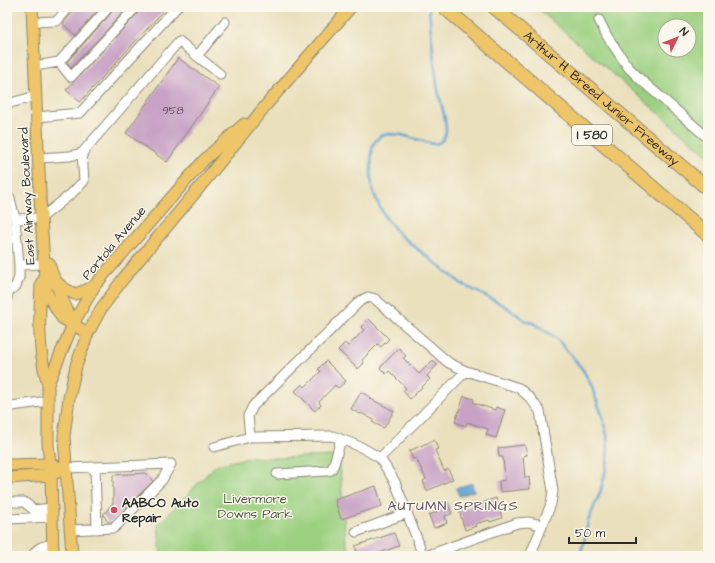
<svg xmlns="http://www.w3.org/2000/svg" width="715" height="563" font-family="'Architects Daughter',sans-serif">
<rect width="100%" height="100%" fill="#fbf7ec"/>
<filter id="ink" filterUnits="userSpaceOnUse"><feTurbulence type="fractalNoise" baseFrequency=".025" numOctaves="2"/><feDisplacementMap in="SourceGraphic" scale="8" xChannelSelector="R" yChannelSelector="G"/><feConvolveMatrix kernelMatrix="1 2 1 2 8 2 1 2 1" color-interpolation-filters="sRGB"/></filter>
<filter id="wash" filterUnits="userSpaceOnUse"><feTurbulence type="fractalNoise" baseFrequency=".012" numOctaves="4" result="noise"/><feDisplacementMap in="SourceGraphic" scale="16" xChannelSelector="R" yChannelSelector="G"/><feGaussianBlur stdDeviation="0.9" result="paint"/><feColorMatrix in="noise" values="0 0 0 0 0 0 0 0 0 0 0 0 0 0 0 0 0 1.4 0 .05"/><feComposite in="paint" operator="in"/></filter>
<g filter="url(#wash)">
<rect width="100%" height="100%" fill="#eae0bd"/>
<!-- green -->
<path fill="#9bd080" stroke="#637e56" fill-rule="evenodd" d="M 536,7 L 708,7 L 708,156 ZM 665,26 L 689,26 L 689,50 L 665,50 Z
M 339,456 L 346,541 L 350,556 L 161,556 L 158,525 L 216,465 L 251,457 L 272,458 Z"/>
<!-- water -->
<path fill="#5da2d2" stroke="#44667e" d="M 472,483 L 474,491 L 459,496 L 456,488 Z"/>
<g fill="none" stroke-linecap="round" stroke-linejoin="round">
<!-- stream -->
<path stroke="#5da2d2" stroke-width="2.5" d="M 429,7 C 431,34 434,64 438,90 C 440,101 449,126 445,136 C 443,141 439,144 433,144 L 402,135 L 392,134 L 381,135 L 374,143 L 372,149 L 371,172 L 372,188 L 377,201 L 385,217 L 400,235 L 462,284 L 505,306 L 526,321 L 533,323 L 556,338 L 571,355 L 583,370 L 591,385 L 603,418 L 607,435 L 608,448 L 607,465 L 600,493 L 588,521 L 584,543 L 579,556"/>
</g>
<g id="blocks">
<!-- building -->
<path fill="#c8a2c6" d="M 77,7 L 101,7 L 75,35 L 63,24 Z
M 115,7 L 128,7 L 71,68 L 67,62 L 113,11 Z
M 142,7 L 167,7 L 80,102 L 66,90 L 140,11 Z
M 178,58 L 219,87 L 167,162 L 126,133 Z
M 369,319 L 389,339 L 381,347 L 378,344 L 362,360 L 364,363 L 358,369 L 338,350 L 345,343 L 348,346 L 364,330 L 361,327 Z
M 399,348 L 406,356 L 403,358 L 419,374 L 433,360 L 437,365 L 427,376 L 430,379 L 410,399 L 403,391 L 406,388 L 389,371 L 386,374 L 380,368 Z
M 326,361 L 346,381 L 338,388 L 335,385 L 319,402 L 321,405 L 315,411 L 295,391 L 302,384 L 305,387 L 321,371 L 318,369 Z
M 361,392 L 370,397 L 369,398 L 394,411 L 384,428 L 372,422 L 374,420 L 361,413 L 360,414 L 351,409 Z
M 464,396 L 474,399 L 473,403 L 495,410 L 496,407 L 505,410 L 496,438 L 486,435 L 488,429 L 467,422 L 466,426 L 455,422 Z
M 434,440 L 438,449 L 435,450 L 444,471 L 448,469 L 453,479 L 427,491 L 423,481 L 426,479 L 416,458 L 413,459 L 409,451 Z
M 525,445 L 527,455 L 523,456 L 525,478 L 529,477 L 530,489 L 500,492 L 499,481 L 505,480 L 503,457 L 499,457 L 498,448 Z
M 145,473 L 153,481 L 113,521 L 111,522 L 108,522 L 103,515 L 113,503 L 113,475 Z
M 376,486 L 382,506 L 341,519 L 335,500 Z
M 496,498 L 502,518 L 490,522 L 489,520 L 475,524 L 476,526 L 465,530 L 459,510 L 470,507 L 470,508 L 484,504 L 484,502 Z
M 447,501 L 452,514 L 445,516 L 447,523 L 434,528 L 429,515 L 437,512 L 434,505 Z
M 394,533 L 399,546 L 371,556 L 360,556 L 359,553 L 358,554 L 355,546 Z"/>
</g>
</g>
<g filter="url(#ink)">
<use href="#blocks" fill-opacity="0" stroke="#8a8674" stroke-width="1"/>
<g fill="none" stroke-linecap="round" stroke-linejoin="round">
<defs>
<path id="minor" d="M 599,20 L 607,36 L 628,67 L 642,81 L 708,138
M 32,22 L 57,21 L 69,7
M 197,56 L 220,74
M 59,62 L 71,77 L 136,7
M 35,66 L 59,62 L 109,7
M 7,104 L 36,96
M 37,117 L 80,113 L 177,7
M 82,153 L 179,41 L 197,56 L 225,22
M 7,195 L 10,198 L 15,219 L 41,218 L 71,194 L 84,181 L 82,153 L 70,156 L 39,158
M 15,219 L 19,265
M 7,299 L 8,292 L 16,286 L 19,277 L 19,265 L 44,264
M 7,412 L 12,406 L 48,401
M 250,437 L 248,416 L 253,406 L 360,301 L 368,297 L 375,299 L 449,363 L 466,371
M 214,447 L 250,437 L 333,436 L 361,447 L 380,458 L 395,482 L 419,544 L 422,556
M 380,458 L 466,371 L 519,388 L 530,398 L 540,411 L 553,491 L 551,504 L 530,556
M 95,467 L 97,529
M 66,468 L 171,464 L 162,480 L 114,528 L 70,530
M 277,474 L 326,471 L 331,470 L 334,464 L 341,439
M 7,502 L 24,502 L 34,510 L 52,508
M 7,519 L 52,517
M 356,532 L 407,513
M 33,556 C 37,547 43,546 53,544
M 426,556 L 517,523 L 528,522 L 542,525"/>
<path id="major" d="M 32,7 L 41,218 L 46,292 L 62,318 L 88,333
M 49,263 C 53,281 58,286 75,294 L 84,291 L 94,286
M 41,283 C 40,309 38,337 43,363 C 44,370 46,377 48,384
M 56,284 L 73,324
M 7,465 L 50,464 L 56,466
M 7,478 L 51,475 L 58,472
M 53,556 L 51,475 L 48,444 L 48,384 L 73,324 L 95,285 L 205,159 L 244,124
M 72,556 L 64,436 L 69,398 L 76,366 L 88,333 L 101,309 L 123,279 L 199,188 L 267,104 L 351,7"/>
<g id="highway">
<path d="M 444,7 L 708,235"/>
<path id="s1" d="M 494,7 L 708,189"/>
</g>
</defs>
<!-- minor casing -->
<use href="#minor" stroke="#8a8674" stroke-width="11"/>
<!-- major casing -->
<use href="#major" stroke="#8a8674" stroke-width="13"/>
<!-- highway casing -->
<use href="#highway" stroke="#8a8674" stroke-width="15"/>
<!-- minor -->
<use href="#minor" stroke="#fff" stroke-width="9"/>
<!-- major -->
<use href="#major" stroke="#eec569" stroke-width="11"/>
<!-- highway -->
<use href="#highway" stroke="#eec569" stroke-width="13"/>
</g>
</g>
<!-- markers -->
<circle fill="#d1495b" stroke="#fbf7ec" stroke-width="1.5" cx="114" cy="510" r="4"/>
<g text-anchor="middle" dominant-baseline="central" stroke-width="3" stroke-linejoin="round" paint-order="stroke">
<!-- number labels -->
<g font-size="11" fill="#524952">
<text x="173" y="110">958</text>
</g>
<!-- shield labels -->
<rect fill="#fbf7ec" stroke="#696865" stroke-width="1" x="572" y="125" width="40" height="20" rx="3"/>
<g font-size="12" font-weight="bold" fill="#2b2b2b">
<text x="592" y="135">I 580</text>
</g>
<!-- street labels -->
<g font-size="13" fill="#2b2b2b" stroke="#fbf7ec">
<text stroke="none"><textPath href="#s1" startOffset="141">Arthur H. Breed Junior Freeway</textPath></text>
<text transform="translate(27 196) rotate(-93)">East Airway Boulevard</text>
<text transform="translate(114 243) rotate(-50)">Portola Avenue</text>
</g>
<!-- park labels -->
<g font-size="13" fill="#4d5d44" stroke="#fbf7ec">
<text x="255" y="499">Livermore<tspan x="255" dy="15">Downs Park</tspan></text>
</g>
<!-- poi labels -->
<g font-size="13" font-weight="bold" fill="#2b2b2b" stroke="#fbf7ec" text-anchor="start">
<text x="122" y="503">AABCO Auto<tspan x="122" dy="15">Repair</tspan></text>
</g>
<!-- neighbourhood labels -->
<g font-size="14" letter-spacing="1" fill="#625561" stroke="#fbf7ec">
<text x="453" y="506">AUTUMN SPRINGS</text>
</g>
</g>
<!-- margin -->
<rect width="715" height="563" fill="none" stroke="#fbf7ec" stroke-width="24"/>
<!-- north arrow -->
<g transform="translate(677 38) rotate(47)"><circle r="19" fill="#fbf7ec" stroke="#a8a59f"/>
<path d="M0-3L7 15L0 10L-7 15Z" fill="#d1495b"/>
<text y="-6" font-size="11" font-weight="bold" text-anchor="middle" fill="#2b2b2b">N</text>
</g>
<!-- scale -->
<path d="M569 537v6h67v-6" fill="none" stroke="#2b2b2b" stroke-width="2"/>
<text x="575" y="537" font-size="12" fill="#2b2b2b" stroke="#fbf7ec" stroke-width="3" paint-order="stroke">50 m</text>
</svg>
